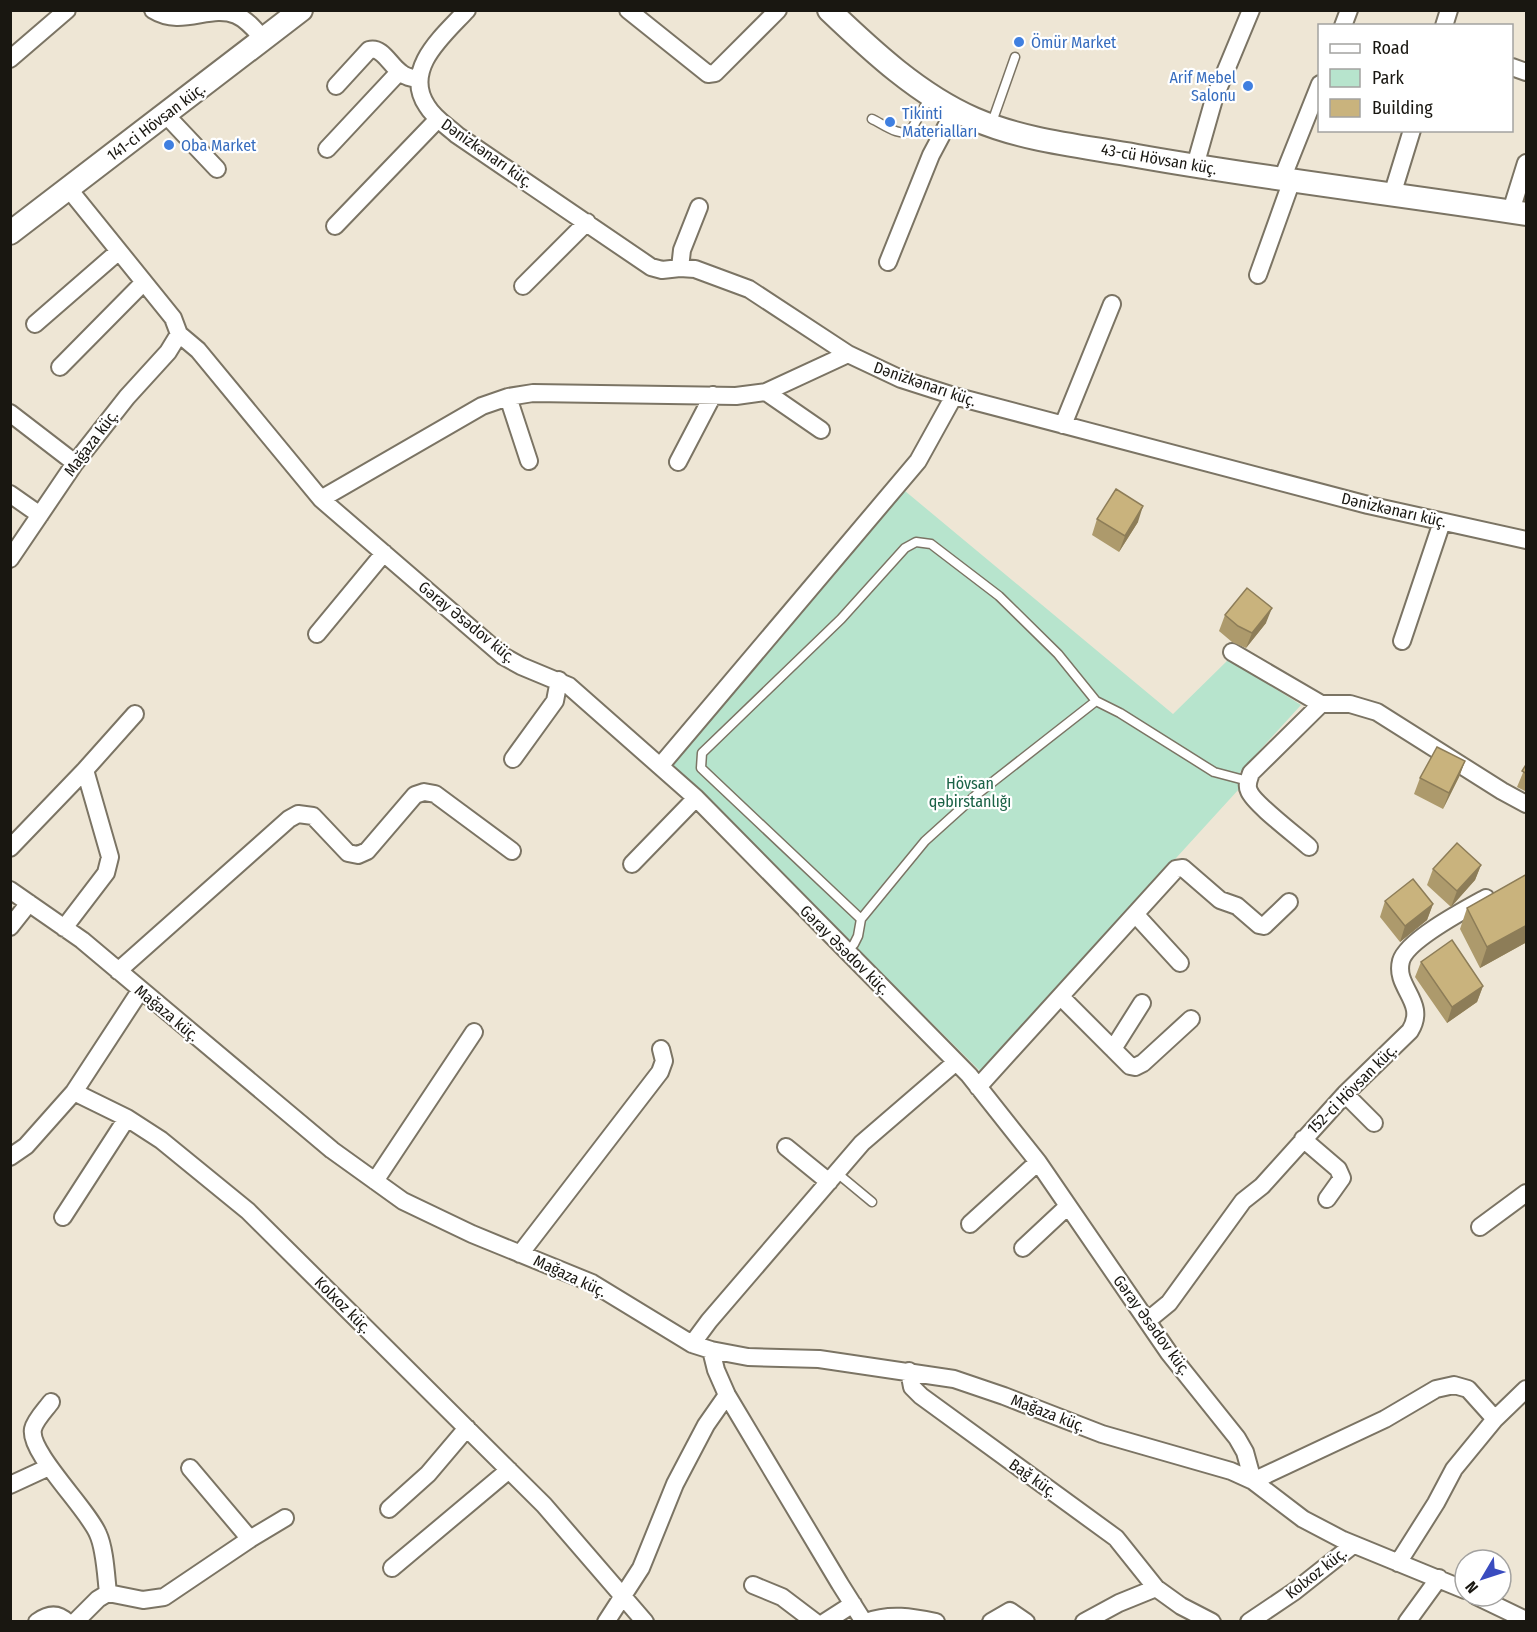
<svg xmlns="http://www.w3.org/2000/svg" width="1537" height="1632" font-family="'Fira Sans Condensed',sans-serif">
<rect width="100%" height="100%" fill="#eee6d5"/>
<!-- green -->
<path fill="#b7e4cd" d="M 905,491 L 1173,714 L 1229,659 L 1301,705 L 1240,772 L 1239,789 L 981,1072 L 671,763 Z"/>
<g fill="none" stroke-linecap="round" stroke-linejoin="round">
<defs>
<path id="service" d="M 872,119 C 883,124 900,138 911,130 L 930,97
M 991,125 L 1015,57
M 861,919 L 701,768 L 702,753 L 841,619 L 905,548 L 916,542 L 931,544 L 999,596 L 1058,654 L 1096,701 L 1120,713 L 1214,772 L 1248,781
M 846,952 L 854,944 L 858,936 L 861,919 L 925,841 L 976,795 L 1096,701
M 837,1173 L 872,1202"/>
<path id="minor" d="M 153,10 C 182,28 210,4 236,15 C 248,20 256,31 264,40
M 467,10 C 444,35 402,69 427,106 C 434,118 447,126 457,135 L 651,267 L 662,270 L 680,268 L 695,269 L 749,289 L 848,354 L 901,379 L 954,396 L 1368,505 L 1526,540
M 628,10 L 708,74 L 715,73 L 778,10
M 1343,26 L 1349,10
M 1444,26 L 1449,10
M 10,59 L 67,10
M 1512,67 L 1526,72
M 336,86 L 369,50 C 382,46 390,65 400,72 C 405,77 411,78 418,79
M 165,114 L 217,169
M 327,149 L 399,72
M 1195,166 L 1214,99 L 1251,10
M 1282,179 L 1320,84
M 68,188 L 173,318 L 179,334
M 1392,195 L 1412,130
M 1511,211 L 1526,163
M 335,226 L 438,119
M 888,262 L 931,155 L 955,110
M 680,268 L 682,250 L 699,207
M 1258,275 L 1292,180
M 523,286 L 587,222
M 35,324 L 119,251
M 179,334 L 198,350 L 321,499 L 503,656 L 521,666 L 569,686 L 696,798 L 969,1075 L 1038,1162 L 1169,1353 L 1237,1438 L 1245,1452 L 1253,1481
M 60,367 L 144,282
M 766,392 L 821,430
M 508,397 L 529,461
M 10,413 L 75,463
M 1063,425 L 1112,304
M 678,462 L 713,395
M 10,494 L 40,515
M 321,499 L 482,406 L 508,397 L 533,393 L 736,396 L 766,392 L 848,354
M 10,559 L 75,463 L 127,397 L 168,352 L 179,334
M 317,634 L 384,553
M 1402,641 L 1442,522
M 1232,652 L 1321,704 L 1350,704 L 1377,712 L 1502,791 L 1526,804
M 513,759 L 555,701 L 559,680
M 661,765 L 918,461 L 954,396
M 1309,847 C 1297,836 1254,804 1249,791 C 1246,785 1249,779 1251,773 L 1321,704
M 10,848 L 85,770 L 135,714
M 632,864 L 696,798
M 10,890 L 82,940 L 332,1150 L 403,1201 L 472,1234 L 592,1283 L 692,1344 L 711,1350 L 748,1357 L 819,1359 L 954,1379 L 1004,1396 L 1102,1434 L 1231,1471 L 1253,1481 L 1303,1519 L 1343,1540 L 1465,1590
M 1136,915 L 1180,963
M 10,927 L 29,903
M 64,928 L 106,873 L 110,857 L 85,770
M 118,971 L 289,819 L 298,814 L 313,816 L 348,853 L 358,855 L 367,851 L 415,795 L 424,792 L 435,794 L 512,851
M 1061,997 L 1130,1066 L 1135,1067 L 1143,1063 L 1191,1019
M 1113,1049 L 1142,1003
M 978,1087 L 1176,869 L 1183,868 L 1220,900 L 1237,906 L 1259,925 L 1264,926 L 1289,902
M 74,1092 L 140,991
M 1345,1094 L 1374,1123
M 1303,1139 L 1338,1169 L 1342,1178 L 1327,1199
M 786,1147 L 829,1182
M 10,1157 L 26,1146 L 74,1092 L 127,1118 L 161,1140 L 248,1211 L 544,1505 L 645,1622
M 375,1181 L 474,1032
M 63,1217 L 127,1118
M 970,1224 L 1038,1162
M 1480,1227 L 1526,1193
M 1023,1248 L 1068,1206
M 520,1254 L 660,1072 L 664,1061 L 661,1049
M 1147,1321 L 1169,1303 L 1243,1201 L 1262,1186 L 1345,1094 L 1410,1031 C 1428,1002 1394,988 1401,961 C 1407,940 1466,909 1486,898
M 692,1344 L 709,1321 L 862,1143 L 956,1062
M 711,1350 L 716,1370 L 727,1395 L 840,1584 L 864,1622
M 909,1371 L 912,1387 L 921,1396 L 1116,1538 L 1156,1588
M 51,1402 C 46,1409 35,1420 33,1429 C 28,1452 88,1509 98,1534 C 105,1549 106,1576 108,1593 L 98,1599 L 75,1622
M 190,1468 L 250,1539
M 1253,1481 L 1385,1419 L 1436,1389 L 1454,1385 L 1468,1389 L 1495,1419
M 10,1485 L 49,1467
M 389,1509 L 428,1474 L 467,1428
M 1398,1563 L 1436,1503 L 1454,1469 L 1495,1419 L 1526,1389
M 392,1568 L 509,1470
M 753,1585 L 782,1597 L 815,1622
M 108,1593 L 143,1600 L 164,1597 L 250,1539 L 285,1518
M 1476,1596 L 1526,1620
M 37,1622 C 48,1614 57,1612 67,1622
M 606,1622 L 641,1568 L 675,1484 L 706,1425 L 727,1395
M 825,1622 L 853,1604
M 866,1622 C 890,1613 912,1617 936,1622
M 991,1622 L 1010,1611 L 1026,1622
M 1084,1622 L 1119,1603 L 1156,1588 L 1181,1606 L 1212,1622
M 1249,1622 L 1295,1591 L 1353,1545
M 1407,1622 L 1439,1578"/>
<path id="secondary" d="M 829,10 C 872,51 919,95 974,119 C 1025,141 1082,146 1137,156 C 1266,179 1397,194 1526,214
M 10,233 L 301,10"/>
</defs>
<!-- service casing -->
<use href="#service" stroke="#7b7464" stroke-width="11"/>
<!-- minor casing -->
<use href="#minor" stroke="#7b7464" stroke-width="20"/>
<!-- secondary casing -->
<use href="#secondary" stroke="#7b7464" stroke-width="26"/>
<!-- service -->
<use href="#service" stroke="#fff" stroke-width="8"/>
<!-- minor -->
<use href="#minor" stroke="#fff" stroke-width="16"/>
<!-- secondary -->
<use href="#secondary" stroke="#fff" stroke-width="22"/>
</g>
<!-- wall -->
<path fill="#ad9a6c" d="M 1097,519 L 1138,522 L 1119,552 L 1092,535 Z
M 1225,615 L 1266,623 L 1246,648 L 1232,642 L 1219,631 Z
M 1465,761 L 1459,777 L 1443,809 L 1414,794 L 1420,778 Z
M 1527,763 L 1527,792 L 1517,787 Z
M 1481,865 L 1475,880 L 1451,907 L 1427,885 L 1433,869 Z
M 1527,874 L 1527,942 L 1480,968 L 1460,929 L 1467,908 Z
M 1385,901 L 1433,904 L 1427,920 L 1400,942 L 1380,917 Z
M 1421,962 L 1483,986 L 1477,1002 L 1447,1023 L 1415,977 Z"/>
<!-- shaded-wall -->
<path fill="#8d7d58" d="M 1143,506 L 1138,522 L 1119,552 L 1125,536 Z
M 1272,608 L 1266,623 L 1246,648 L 1252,633 Z
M 1465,761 L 1459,777 L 1443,809 L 1449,793 Z
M 1481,865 L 1475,880 L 1451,907 L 1457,891 Z
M 1433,904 L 1427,920 L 1400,942 L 1405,926 Z
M 1527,925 L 1527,942 L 1480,968 L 1487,947 Z
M 1483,986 L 1477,1002 L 1447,1023 L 1452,1007 Z"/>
<!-- building -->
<path fill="#c9b37d" stroke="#8d7d58" stroke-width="1.5" d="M 1116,489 L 1143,506 L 1125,536 L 1097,519 Z
M 1247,588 L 1272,608 L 1252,633 L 1238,626 L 1225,615 Z
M 1437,747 L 1465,761 L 1449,793 L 1420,778 Z
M 1527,763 L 1527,774 L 1522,771 Z
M 1457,843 L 1481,865 L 1457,891 L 1433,869 Z
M 1527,874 L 1527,925 L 1487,947 L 1467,908 Z
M 1413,879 L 1433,904 L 1405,926 L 1385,901 Z
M 1452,940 L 1483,986 L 1452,1007 L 1421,962 Z"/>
<!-- markers -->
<g fill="#3f7fe0" stroke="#fff" stroke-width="2">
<circle cx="1019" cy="42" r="6"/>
<circle cx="1248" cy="86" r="6"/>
<circle cx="890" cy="122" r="6"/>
<circle cx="169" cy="145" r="6"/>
</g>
<g text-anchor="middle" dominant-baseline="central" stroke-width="4.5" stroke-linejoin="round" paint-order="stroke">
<!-- shop labels -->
<g font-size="16" fill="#366cbe" stroke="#fff" text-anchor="start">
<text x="1031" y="42">Ömür Market</text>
<text x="1236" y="77" text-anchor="end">Arif Mebel<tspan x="1236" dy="18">Salonu</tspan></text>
<text x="902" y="113">Tikinti<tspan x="902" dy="18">Materialları</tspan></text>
<text x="181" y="145">Oba Market</text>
</g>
<!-- street labels -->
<g font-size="16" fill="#191711" stroke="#fff">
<text transform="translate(156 122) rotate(-37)">141-ci Hövsan küç.</text>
<text transform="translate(487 153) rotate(35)">Dənizkənarı küç.</text>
<text transform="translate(1159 159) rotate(10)">43-cü Hövsan küç.</text>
<text transform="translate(925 384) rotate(19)">Dənizkənarı küç.</text>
<text transform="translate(91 443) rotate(-53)">Mağaza küç.</text>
<text transform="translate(1394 510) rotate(13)">Dənizkənarı küç.</text>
<text transform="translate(467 622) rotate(39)">Gəray Əsədov küç.</text>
<text transform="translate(845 950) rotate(45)">Gəray Əsədov küç.</text>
<text transform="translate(167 1013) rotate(40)">Mağaza küç.</text>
<text transform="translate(1352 1089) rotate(-45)">152-ci Hövsan küç.</text>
<text transform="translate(570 1276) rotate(25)">Mağaza küç.</text>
<text transform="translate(343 1305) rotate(45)">Kolxoz küç.</text>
<text transform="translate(1152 1325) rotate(54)">Gəray Əsədov küç.</text>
<text transform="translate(1048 1413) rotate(21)">Mağaza küç.</text>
<text transform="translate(1033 1478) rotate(35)">Bağ küç.</text>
<text transform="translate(1316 1573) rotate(-38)">Kolxoz küç.</text>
</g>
<!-- park labels -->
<g font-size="16" fill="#1a6246" stroke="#fff">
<text x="970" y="783">Hövsan<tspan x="970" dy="18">qəbirstanlığı</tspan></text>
</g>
</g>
<!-- border -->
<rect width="1537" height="1632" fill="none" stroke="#191711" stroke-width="24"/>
<!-- legend -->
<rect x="1318" y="24" width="195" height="108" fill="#ffffff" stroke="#a3a2a0" stroke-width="1.5"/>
<rect x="1330" y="44" width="30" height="9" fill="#ffffff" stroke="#a3a2a0" stroke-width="1.5"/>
<text x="1372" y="54" font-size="18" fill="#191711">Road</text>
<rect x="1330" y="69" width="30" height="18" fill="#b7e4cd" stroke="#a3a2a0" stroke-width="1.5"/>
<text x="1372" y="84" font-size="18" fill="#191711">Park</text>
<rect x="1330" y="99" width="30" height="18" fill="#c9b37d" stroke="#a3a2a0" stroke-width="1.5"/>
<text x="1372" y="114" font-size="18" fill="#191711">Building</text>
<!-- north arrow -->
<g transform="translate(1483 1578) rotate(231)"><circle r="28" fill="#ffffff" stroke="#a3a2a0" stroke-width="1.5"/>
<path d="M0-4.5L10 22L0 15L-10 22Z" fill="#3a4cbf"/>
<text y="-9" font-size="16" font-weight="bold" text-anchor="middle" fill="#191711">N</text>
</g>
</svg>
